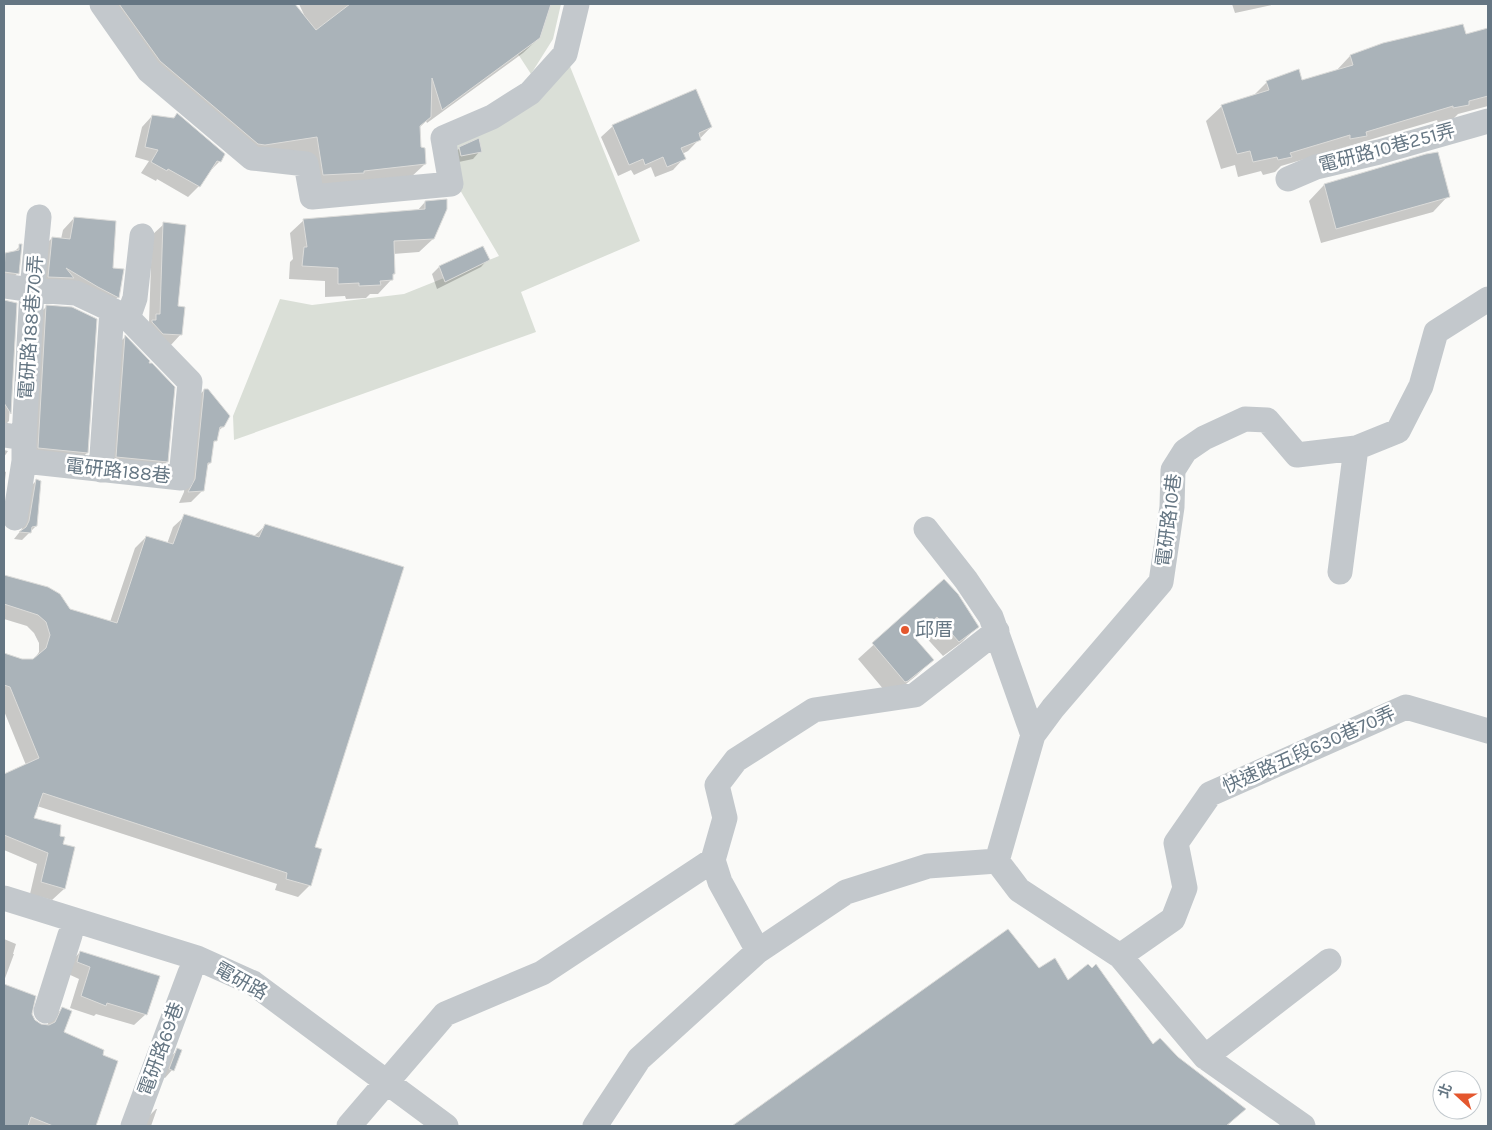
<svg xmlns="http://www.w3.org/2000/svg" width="1492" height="1130" font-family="Karla,'Noto Sans TC',sans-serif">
<rect width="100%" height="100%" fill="#fafaf8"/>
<!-- green -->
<path fill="#dadfd7" d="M 551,4 L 561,4 L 553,39 L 531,74 L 518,54 L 540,38 Z
M 565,54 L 640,241 L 521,292 L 536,332 L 234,440 L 233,416 L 280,299 L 312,305 L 404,294 L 499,256 L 447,168 L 443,138 Z"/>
<!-- shadow -->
<path fill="#0003" d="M 93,4 L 294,4 L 306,19 L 299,4 L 550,4 L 539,38 L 523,53 L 427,123 L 426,121 L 419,128 L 420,148 L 425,164 L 409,179 L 308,190 L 302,152 L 249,160 Z
M 1232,4 L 1276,4 L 1235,13 Z
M 1488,30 L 1488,106 L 1458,114 L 1452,120 L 1438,123 L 1437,120 L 1281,166 L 1275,172 L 1263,175 L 1261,171 L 1238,177 L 1235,165 L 1221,169 L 1206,121 L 1222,106 L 1253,96 L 1267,82 L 1301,82 L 1335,72 L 1350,56 L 1465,36 Z
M 177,115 L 220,161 L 209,172 L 199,186 L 188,197 L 157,179 L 156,181 L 141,173 L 149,161 L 135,157 L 142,127 L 152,116 L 172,119 Z
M 613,126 L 711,127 L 688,151 L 682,154 L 684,158 L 673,170 L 655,177 L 651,167 L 634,175 L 631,170 L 618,176 L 601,137 Z
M 460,148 L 480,151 L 473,159 L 454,163 L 452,155 Z
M 1437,153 L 1448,196 L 1433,212 L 1321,243 L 1309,201 L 1324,185 Z
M 425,202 L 433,239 L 419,252 L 393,254 L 394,274 L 392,276 L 391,280 L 378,294 L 370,294 L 366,298 L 346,299 L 345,296 L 325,297 L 325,281 L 289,279 L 290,262 L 293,259 L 290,233 L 304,220 L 417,211 Z
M 74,218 L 112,270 L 118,297 L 107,308 L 37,288 L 41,249 L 52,238 L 61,239 L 63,230 Z
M 164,224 L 181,334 L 170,346 L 149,323 L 152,235 Z
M 20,246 L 18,273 L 4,286 L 4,255 L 13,253 Z
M 488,259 L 481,267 L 437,289 L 432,274 L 439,267 Z
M 4,301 L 16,304 L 9,421 L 4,426 Z
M 46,307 L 96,320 L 87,453 L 71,468 L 24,463 L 31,322 Z
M 125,337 L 148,361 L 167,462 L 153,475 L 103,470 L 112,350 Z
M 204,390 L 223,427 L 217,432 L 216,440 L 213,443 L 210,463 L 206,467 L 203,490 L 191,502 L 179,503 L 184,492 L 193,402 Z
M 4,450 L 8,451 L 4,457 Z
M 4,471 L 6,472 L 4,489 Z
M 36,481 L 36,526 L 22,540 L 14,539 L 22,529 L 29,488 Z
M 185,516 L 254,536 L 266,525 L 314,848 L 310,885 L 298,897 L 275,890 L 277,884 L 37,806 L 32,819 L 59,837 L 61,845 L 64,889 L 52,900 L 30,894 L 37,864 L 4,850 L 4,775 L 26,765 L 4,711 L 4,654 L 22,660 L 34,660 L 39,652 L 39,643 L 34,633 L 27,626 L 4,619 L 4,576 L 47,588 L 70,610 L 110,622 L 135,548 L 146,537 L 167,544 L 173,527 Z
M 944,581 L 978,626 L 962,642 L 943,656 L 921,632 L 914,638 L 933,659 L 917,675 L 890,697 L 858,659 Z
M 1008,931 L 1038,970 L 1067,981 L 1153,1046 L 1177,1058 L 1244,1109 L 1227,1126 L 735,1126 Z
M 4,939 L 16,944 L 13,954 L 14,954 L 4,981 Z
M 80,952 L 146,1014 L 134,1025 L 96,1014 L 94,1016 L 70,1008 L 79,979 L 66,973 L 69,964 Z
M 4,985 L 34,997 L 31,1014 L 35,1022 L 42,1026 L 47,1026 L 49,1021 L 63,1008 L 62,1033 L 101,1056 L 117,1062 L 94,1126 L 4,1126 Z
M 178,1050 L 172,1070 L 165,1078 L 163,1077 L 170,1057 Z
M 156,1109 L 157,1109 L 151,1126 L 144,1126 L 148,1117 Z"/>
<!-- building -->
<path fill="#aab3b9" stroke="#dcdcda" d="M 119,4 L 295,4 L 316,30 L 350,4 L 551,4 L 540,38 L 442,110 L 432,78 L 431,117 L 420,126 L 421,147 L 425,148 L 426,164 L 364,171 L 364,173 L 323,175 L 317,137 L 265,145 L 258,144 L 160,61 Z
M 1463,24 L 1466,34 L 1488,28 L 1488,96 L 1469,101 L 1469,105 L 1453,108 L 1453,106 L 1366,132 L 1367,136 L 1350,139 L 1350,135 L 1290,153 L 1292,157 L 1278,160 L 1277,157 L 1253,162 L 1250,151 L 1237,154 L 1221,105 L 1269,90 L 1266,81 L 1299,69 L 1302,80 L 1353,65 L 1350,55 L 1383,43 Z
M 696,89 L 712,127 L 699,133 L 701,140 L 681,148 L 686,159 L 667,167 L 663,157 L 645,165 L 643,159 L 629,165 L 612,125 Z
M 177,113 L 225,154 L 221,162 L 217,161 L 200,187 L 168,169 L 167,171 L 151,162 L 158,150 L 145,147 L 152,115 L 174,118 Z
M 479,138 L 482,152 L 461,156 L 459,147 Z
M 1438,152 L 1450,197 L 1336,229 L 1324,184 L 1426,154 Z
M 447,199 L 447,209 L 434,239 L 394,241 L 395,274 L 393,274 L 393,280 L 380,281 L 381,285 L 359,286 L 359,283 L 338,284 L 338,268 L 302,266 L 304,247 L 307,247 L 303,219 L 425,209 L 425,201 Z
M 74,217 L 116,221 L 113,268 L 124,269 L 119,298 L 98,287 L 66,268 L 74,278 L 48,277 L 52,237 L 70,239 Z
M 163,222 L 186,225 L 178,306 L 185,307 L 182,335 L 163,334 L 152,322 L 152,320 L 156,320 L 156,314 L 160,314 Z
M 19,244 L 22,244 L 19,274 L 4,272 L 5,253 L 19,250 Z
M 483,246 L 490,260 L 445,282 L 439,266 Z
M 4,300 L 17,303 L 11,414 L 4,403 Z
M 46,305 L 72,307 L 97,319 L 88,453 L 38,448 Z
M 125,335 L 150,361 L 149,363 L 152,363 L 175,387 L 168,462 L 116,457 Z
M 204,389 L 208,389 L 230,416 L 224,427 L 220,427 L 217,441 L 214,441 L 211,463 L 208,463 L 204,491 L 188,492 L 195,479 Z
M 36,479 L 41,481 L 37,526 L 32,527 L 31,533 L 19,532 L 26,527 L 29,521 Z
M 184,514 L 259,537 L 265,524 L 404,567 L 315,847 L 322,849 L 311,886 L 286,879 L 287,873 L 43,793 L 34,818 L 61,825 L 60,836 L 65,837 L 63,844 L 75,847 L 65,889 L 41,882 L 48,853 L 4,835 L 4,774 L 39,758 L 10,687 L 4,685 L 4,653 L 22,659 L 33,659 L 46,648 L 50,635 L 46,622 L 38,615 L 4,604 L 4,575 L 48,587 L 60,594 L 70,609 L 117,623 L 146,536 L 173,544 Z
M 944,579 L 958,594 L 979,627 L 959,642 L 937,617 L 914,637 L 934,660 L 908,681 L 905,682 L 872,643 Z
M 1008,929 L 1039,968 L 1055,958 L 1068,980 L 1088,964 L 1092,968 L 1096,964 L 1153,1044 L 1160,1038 L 1178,1057 L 1246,1109 L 1226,1126 L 732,1126 Z
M 80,951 L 160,976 L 147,1015 L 107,1003 L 106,1006 L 81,996 L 90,967 L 77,962 Z
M 4,984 L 36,996 L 32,1014 L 35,1020 L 41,1024 L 49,1025 L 55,1022 L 62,1007 L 72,1011 L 64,1032 L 104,1050 L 103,1055 L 118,1061 L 96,1126 L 53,1126 L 31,1117 L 28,1126 L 4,1126 Z
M 177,1048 L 182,1050 L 174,1071 L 169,1069 Z"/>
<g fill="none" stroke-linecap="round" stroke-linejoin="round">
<!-- minor -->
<path stroke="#c3c8cc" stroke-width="25" d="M 102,4 L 149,71 L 252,158 L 306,164 L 312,197 L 451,184 L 443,138 L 492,117 L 530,93 L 565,54 L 577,4
M 1288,179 L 1316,167 L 1379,152 L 1488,121
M 4,286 L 32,290 L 76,293 L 112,310 L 128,318 L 190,382 L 181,478 L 24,461 L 24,438 L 4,435
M 128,318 L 135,298 L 142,236
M 24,438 L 32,290 L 39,217
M 101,470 L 112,310
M 15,518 L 24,461
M 926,529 L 966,580 L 991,617 L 1033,735
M 1340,572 L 1356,448
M 713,860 L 725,818 L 717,785 L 736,760 L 814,710 L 915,695 L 997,631
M 997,861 L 1033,735 L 1053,708 L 1161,582 L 1172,507 L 1173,470 L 1185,451 L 1204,438 L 1245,419 L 1267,420 L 1297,455 L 1356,448 L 1398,431 L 1421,386 L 1436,332 L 1488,299
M 997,861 L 1019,890 L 1120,956 L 1205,1057 L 1303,1126
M 4,898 L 197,958 L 253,983 L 446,1126
M 1120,956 L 1173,919 L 1185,888 L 1176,843 L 1210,794 L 1406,707 L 1488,731
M 46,1011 L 70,935
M 1205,1057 L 1329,961
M 133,1126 L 190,973
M 349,1126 L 445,1014 L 542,973 L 713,860 L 720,882 L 758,951
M 595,1126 L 639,1059 L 758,951 L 846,892 L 928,866 L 997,861"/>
</g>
<!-- markers -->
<circle fill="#e4572e" stroke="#fff" stroke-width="2" cx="905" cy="630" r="5"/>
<g text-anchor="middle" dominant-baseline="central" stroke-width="5" stroke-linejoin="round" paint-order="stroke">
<!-- street labels -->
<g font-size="19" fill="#657683" stroke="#fff">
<text transform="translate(1387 148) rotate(-15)">電研路10巷251弄</text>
<text transform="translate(31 327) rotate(-86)">電研路188巷70弄</text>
<text transform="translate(118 471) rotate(6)">電研路188巷</text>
<text transform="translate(1169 520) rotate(-83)">電研路10巷</text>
<text transform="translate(1309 750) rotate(-24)">快速路五段630巷70弄</text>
<text transform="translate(241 981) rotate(29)">電研路</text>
<text transform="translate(161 1049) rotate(-70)">電研路69巷</text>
</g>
<!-- poi labels -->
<g font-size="19" fill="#657683" stroke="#fff" text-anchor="start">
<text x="915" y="630">邱厝</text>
</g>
</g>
<!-- border -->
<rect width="1492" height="1130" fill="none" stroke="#657683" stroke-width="10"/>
<!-- north arrow -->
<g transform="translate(1457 1095) rotate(291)"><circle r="24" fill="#ffffff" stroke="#c1c8cd"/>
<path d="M0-4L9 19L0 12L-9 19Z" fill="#e4572e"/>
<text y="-8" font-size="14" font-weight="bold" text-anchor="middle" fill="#657683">北</text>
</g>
</svg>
